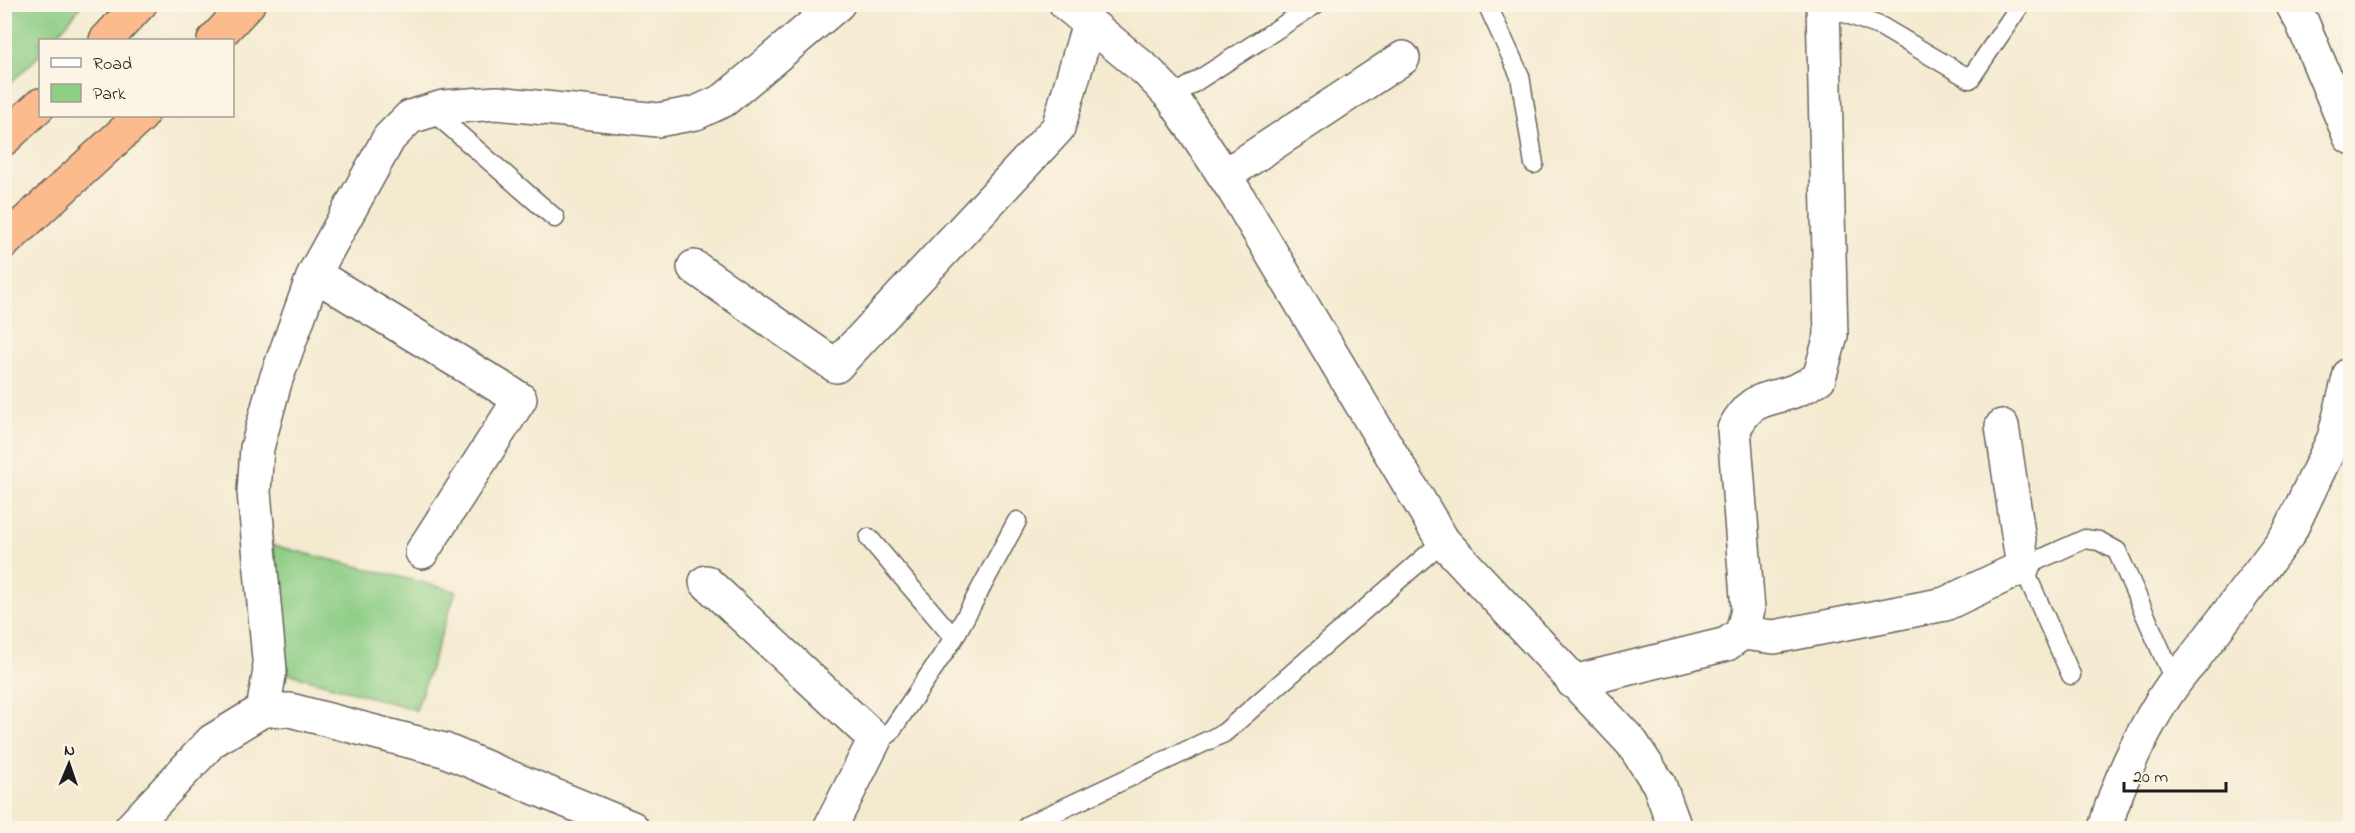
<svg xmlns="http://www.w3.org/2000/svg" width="2355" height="833" font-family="'Indie Flower',sans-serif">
<rect width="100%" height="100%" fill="#fcf5e5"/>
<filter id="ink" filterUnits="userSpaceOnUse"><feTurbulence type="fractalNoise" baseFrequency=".0167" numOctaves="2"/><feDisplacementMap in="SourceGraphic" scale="12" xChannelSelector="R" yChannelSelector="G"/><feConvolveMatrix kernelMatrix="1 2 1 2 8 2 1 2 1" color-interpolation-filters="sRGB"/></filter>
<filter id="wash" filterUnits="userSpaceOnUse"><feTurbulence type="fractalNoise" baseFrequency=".008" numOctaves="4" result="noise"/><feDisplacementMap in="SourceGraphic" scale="24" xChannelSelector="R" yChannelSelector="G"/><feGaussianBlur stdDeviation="1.35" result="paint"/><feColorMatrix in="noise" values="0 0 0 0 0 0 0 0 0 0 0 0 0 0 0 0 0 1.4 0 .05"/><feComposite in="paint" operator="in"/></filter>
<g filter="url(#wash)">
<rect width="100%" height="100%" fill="#f4ead0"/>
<!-- green -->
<path fill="#8dcd85" stroke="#547450" stroke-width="1.5" d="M 5,4 L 82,5 L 53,40 L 40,40 L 40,55 L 5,88 Z
M 268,544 L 456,591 L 416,710 L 280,671 Z"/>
</g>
<g filter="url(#ink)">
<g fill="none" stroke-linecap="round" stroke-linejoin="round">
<defs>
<path id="service" d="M 1487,4 L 1520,76 L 1534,164
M 1823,5 L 1882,27 L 1970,79 L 2021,4
M 1172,97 L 1316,4
M 431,110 L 555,218
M 869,538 L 954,638 L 889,734 L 875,739
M 954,638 L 1017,521
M 2071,675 L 2023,567 L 2085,539 L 2099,541 L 2117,551 L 2174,680
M 1028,828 L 1028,825 L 1224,733 L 1443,541"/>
<path id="minor" d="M 1066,4 L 1147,71 L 1172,97 L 1235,192 L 1443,541 L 1632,743 L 1659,784 L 1675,828
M 2292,4 L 2302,22 L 2350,137
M 1224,176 L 1403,58
M 694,267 L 836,366 L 1058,128 L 1089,23
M 314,274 L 520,399 L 422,552
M 706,582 L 875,739 L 830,828
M 1742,633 L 1774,637 L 1945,604 L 2023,567 L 2002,426
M 1573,682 L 1727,644 L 1742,633 L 1748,610 L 1734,429 C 1753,393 1767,403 1799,389 C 1806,386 1813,382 1819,378 L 1831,336 L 1823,4
M 263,710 L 270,670 L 254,492 L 257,448 L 275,382 L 314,274 L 389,138 L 410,117 L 443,107 L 497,103 L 658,120 L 696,113 L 724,100 L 838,4
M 131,828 L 212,741 L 263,710 L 290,710 L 444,750 L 632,828
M 2105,828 C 2119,777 2155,701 2192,661 L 2289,533 L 2334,438 L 2350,374"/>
<path id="motorway" d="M 106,40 L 140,4
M 214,40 L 248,4
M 4,139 L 40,105
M 4,242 L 141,116"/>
</defs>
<!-- service casing -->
<use href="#service" stroke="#68645b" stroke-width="21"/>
<!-- minor casing -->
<use href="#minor" stroke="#68645b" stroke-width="36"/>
<!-- motorway casing -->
<use href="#motorway" stroke="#68645b" stroke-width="36"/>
<!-- service -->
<use href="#service" stroke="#fff" stroke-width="18"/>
<!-- minor -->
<use href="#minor" stroke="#fff" stroke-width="33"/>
<!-- motorway -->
<use href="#motorway" stroke="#fbbb8c" stroke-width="33"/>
</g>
</g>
<!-- margin -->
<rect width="2355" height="833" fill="none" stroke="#fcf5e5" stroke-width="24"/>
<!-- legend -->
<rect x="39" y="39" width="195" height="78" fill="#fcf5e5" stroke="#a29e95" stroke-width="1.5"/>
<rect x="51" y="58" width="30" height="9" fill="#ffffff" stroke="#a29e95" stroke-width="1.5"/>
<text x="93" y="69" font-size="18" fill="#1c1c1c">Road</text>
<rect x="51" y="84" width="30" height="18" fill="#8dcd85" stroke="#a29e95" stroke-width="1.5"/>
<text x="93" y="99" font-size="18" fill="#1c1c1c">Park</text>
<!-- north arrow -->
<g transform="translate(69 764) rotate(2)" stroke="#fcf5e5" stroke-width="4.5" paint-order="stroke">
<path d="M0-4.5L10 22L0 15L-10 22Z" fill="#1c1c1c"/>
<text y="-9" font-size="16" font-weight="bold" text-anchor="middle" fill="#1c1c1c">N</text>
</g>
<!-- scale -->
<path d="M2124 782v9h102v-9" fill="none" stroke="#1c1c1c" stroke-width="3"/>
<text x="2133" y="782" font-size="18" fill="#1c1c1c" stroke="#fcf5e5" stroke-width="4.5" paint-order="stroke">20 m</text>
</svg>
